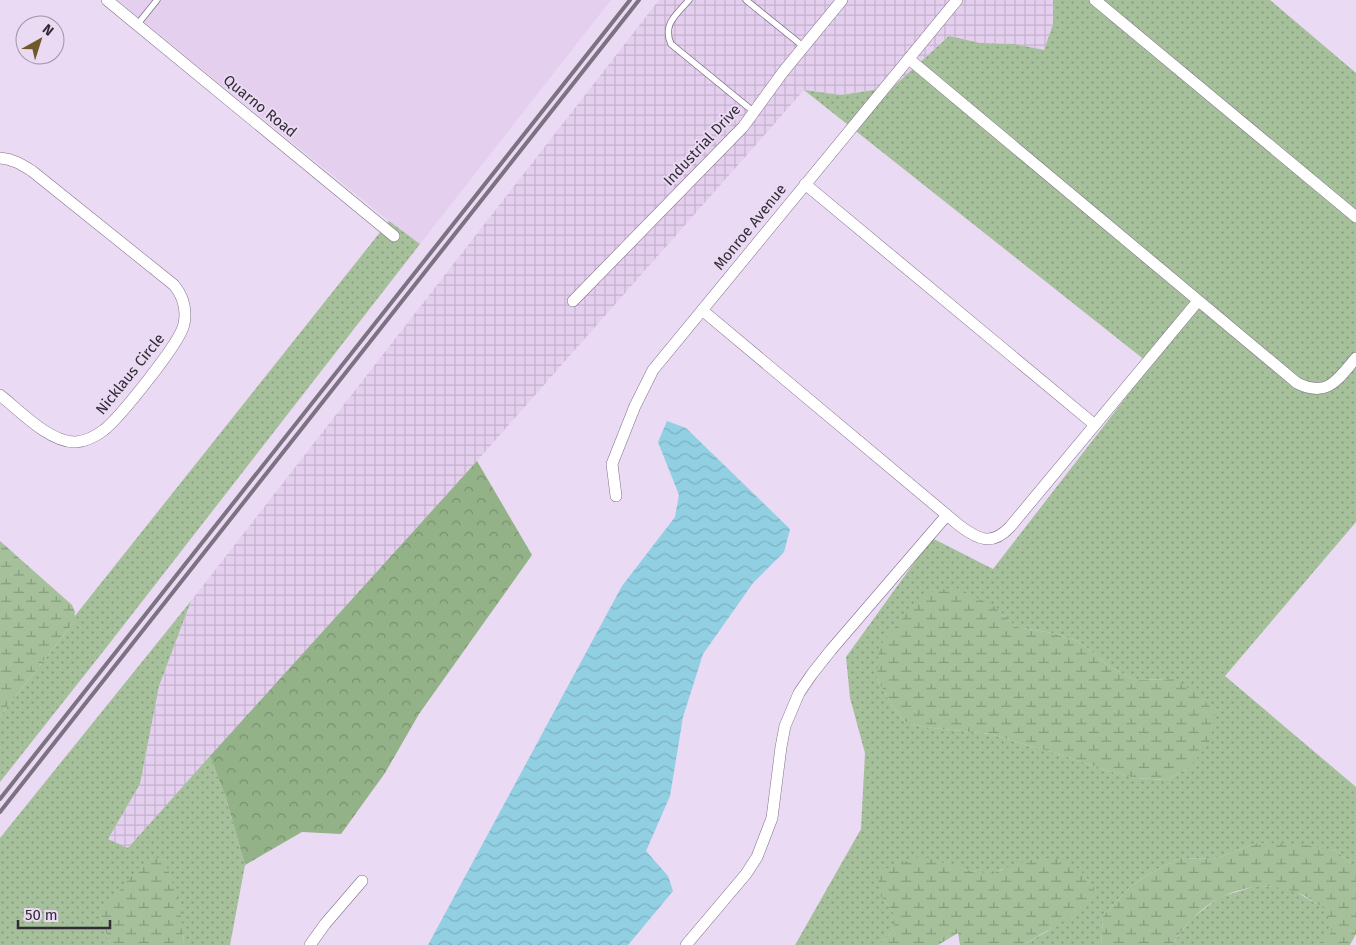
<svg xmlns="http://www.w3.org/2000/svg" width="1356" height="945" font-family="'Fira Sans',sans-serif">
<defs>
<pattern id="industrial-grid" width="8" height="8" patternUnits="userSpaceOnUse" patternTransform="scale(1.25)"><rect width="8" height="8" fill="#e4cfef"/><path d="M0 4h8M4 0v8" fill="none" stroke="#c4b2ce"/></pattern>
<pattern id="green-dots" width="8" height="8" patternUnits="userSpaceOnUse" patternTransform="scale(1.25)"><rect width="8" height="8" fill="#a5c09a"/><path d="M2 2h.1M6 6h.1" fill="none" stroke="#879c7e" stroke-width="1.8" stroke-linecap="round"/></pattern>
<pattern id="forest-crowns" width="20" height="18" patternUnits="userSpaceOnUse" patternTransform="scale(1.25)"><rect width="20" height="18" fill="#93b287"/><path d="M2 6a3 3 0 1 1 6 0M12 15a3 3 0 1 1 6 0" fill="none" stroke="#79916f"/></pattern>
<pattern id="wetland-marsh" width="20" height="14" patternUnits="userSpaceOnUse" patternTransform="scale(1.25)"><rect width="20" height="14" fill="#a5c09a"/><path d="M1 5h8M5 5V1M11 12h8M15 12V8" fill="none" stroke="#879c7e"/></pattern>
<pattern id="water-waves" width="16" height="10" patternUnits="userSpaceOnUse" patternTransform="scale(1.25)"><rect width="16" height="10" fill="#91cfe2"/><path d="M0 5q4-4 8 0t8 0" fill="none" stroke="#7eb2c2"/></pattern>
</defs>
<rect width="100%" height="100%" fill="#eadaf3"/>
<!-- built -->
<path fill="#e4cfef" d="M 117,0 L 611,0 L 420,244 L 389,221 Z"/>
<!-- industrial -->
<path fill="url(#industrial-grid)" d="M 659,0 L 1053,0 L 1053,24 L 1044,50 L 1015,44 L 980,43 L 949,36 L 893,87 L 841,95 L 804,90 L 477,461 L 128,848 L 108,839 L 140,784 L 159,686 L 191,601 Z"/>
<!-- green -->
<path fill="url(#green-dots)" fill-rule="evenodd" d="M 1053,0 L 1270,0 L 1356,73 L 1356,522 L 1225,676 L 1356,787 L 1356,867 L 1335,850 L 1257,843 L 1214,859 L 1180,858 L 1147,875 L 1131,886 L 1103,916 L 1101,945 L 1023,945 L 1046,932 L 1093,897 L 1093,887 L 1086,877 L 1002,869 L 993,875 L 971,871 L 921,857 L 881,897 L 894,913 L 894,930 L 880,945 L 795,945 L 861,829 L 865,753 L 850,698 L 846,657 L 932,538 L 993,569 L 1151,365 L 804,90 L 841,95 L 893,87 L 949,36 L 980,43 L 1015,44 L 1044,50 L 1053,24 ZM 995,607 L 1016,627 L 1052,633 L 1078,641 L 1109,666 L 1134,680 L 1175,679 L 1191,766 L 1167,780 L 1135,778 L 1105,770 L 1068,757 L 990,734 L 924,727 L 905,722 L 892,705 L 877,679 Z
M 389,221 L 420,244 L 109,644 L 0,782 L 0,716 L 74,622 L 74,617 Z
M 191,601 L 159,686 L 140,784 L 108,839 L 128,848 L 210,756 L 226,798 L 245,865 L 230,945 L 184,945 L 183,930 L 100,914 L 110,945 L 0,945 L 0,838 Z
M 1256,886 L 1278,887 L 1295,891 L 1327,910 L 1333,932 L 1317,945 L 1168,945 L 1173,943 L 1192,918 L 1220,897 Z"/>
<!-- forest -->
<path fill="url(#forest-crowns)" d="M 477,461 L 532,555 L 419,714 L 385,773 L 341,834 L 302,832 L 245,865 L 226,798 L 210,756 Z"/>
<!-- wetland -->
<path fill="url(#wetland-marsh)" d="M 0,541 L 72,605 L 75,612 L 74,622 L 0,716 Z
M 955,587 L 995,607 L 1016,627 L 1052,633 L 1078,641 L 1109,666 L 1134,680 L 1175,679 L 1201,697 L 1215,712 L 1211,739 L 1191,766 L 1167,780 L 1135,778 L 1105,770 L 1068,757 L 990,734 L 924,727 L 905,722 L 892,705 L 877,679 L 879,647 L 907,613 L 931,592 Z
M 1257,843 L 1299,844 L 1335,850 L 1356,867 L 1356,934 L 1350,945 L 1317,945 L 1332,932 L 1326,910 C 1316,904 1305,894 1293,891 C 1257,879 1218,892 1192,919 C 1185,926 1179,935 1173,943 L 1168,945 L 1101,945 L 1103,916 L 1131,886 L 1147,875 L 1180,858 L 1214,859 Z
M 162,856 C 175,884 183,914 184,945 L 110,945 L 100,914 L 139,867 Z
M 921,856 L 971,871 L 993,874 C 1013,863 1051,851 1072,864 C 1081,870 1088,879 1094,888 L 1093,897 L 1082,910 L 1023,945 L 960,945 L 958,933 L 938,945 L 880,945 L 894,930 L 894,913 L 881,897 L 877,872 Z"/>
<!-- water -->
<path fill="url(#water-waves)" d="M 667,421 L 686,428 L 790,529 L 784,552 L 753,583 L 703,654 L 683,717 L 670,796 L 646,851 L 668,876 L 673,891 L 628,945 L 428,945 L 622,586 L 675,517 L 679,495 L 658,442 Z"/>
<g fill="none" stroke-linecap="round" stroke-linejoin="round">
<defs>
<path id="lane" d="M 689,0 C 677,14 662,24 671,44 L 754,112
M 746,0 L 804,47
M 137,25 L 157,0"/>
<path id="street" d="M 107,0 L 394,236
M 1095,0 L 1356,217
M 909,59 L 1297,383 C 1328,398 1337,380 1356,358
M 0,158 C 13,159 21,164 32,171 L 174,285 C 183,296 187,309 184,324 C 181,342 120,417 104,430 C 96,436 87,441 76,442 C 50,443 20,411 0,395
M 805,184 L 1095,425
M 573,301 L 743,127 L 783,72 L 842,0
M 702,310 L 960,526 C 979,540 992,546 1010,527 L 1198,301
M 616,496 L 612,464 L 635,406 L 653,370 L 957,0
M 310,945 L 325,924 L 362,881
M 686,945 L 746,874 L 757,857 L 772,818 L 781,747 L 785,726 L 799,693 L 812,674 L 831,650 L 947,515"/>
</defs>
<!-- lane casing -->
<use href="#lane" stroke="#7f7087" stroke-width="7"/>
<!-- street casing -->
<use href="#street" stroke="#7f7087" stroke-width="12"/>
<!-- lane -->
<use href="#lane" stroke="#fff" stroke-width="5.5"/>
<!-- street -->
<use href="#street" stroke="#fff" stroke-width="11"/>
<!-- rail -->
<path stroke="#7c7282" stroke-width="4" d="M 0,799 L 630,0
M 0,812 L 639,0"/>
</g>
<g text-anchor="middle" dominant-baseline="central" stroke-width="4" stroke-linejoin="round" paint-order="stroke">
<!-- street labels -->
<g font-size="15" fill="#322c36" stroke="#eadaf3">
<text transform="translate(260 106) rotate(39)">Quarno Road</text>
<text transform="translate(702 145) rotate(-47)">Industrial Drive</text>
<text transform="translate(750 227) rotate(-51)">Monroe Avenue</text>
<text transform="translate(130 374) rotate(-51)">Nicklaus Circle</text>
</g>
</g>
<!-- north arrow -->
<g transform="translate(40 40) rotate(39)"><circle r="24" fill="#eadaf3" stroke="#a094a7"/>
<path d="M0-4L9 19L0 12L-9 19Z" fill="#715a2a"/>
<text y="-8" font-size="14" font-weight="bold" text-anchor="middle" fill="#322c36">N</text>
</g>
<!-- scale -->
<path d="M18 920v8h92v-8" fill="none" stroke="#322c36" stroke-width="2.5"/>
<text x="25" y="920" font-size="15" fill="#322c36" stroke="#eadaf3" stroke-width="4" paint-order="stroke">50 m</text>
</svg>
